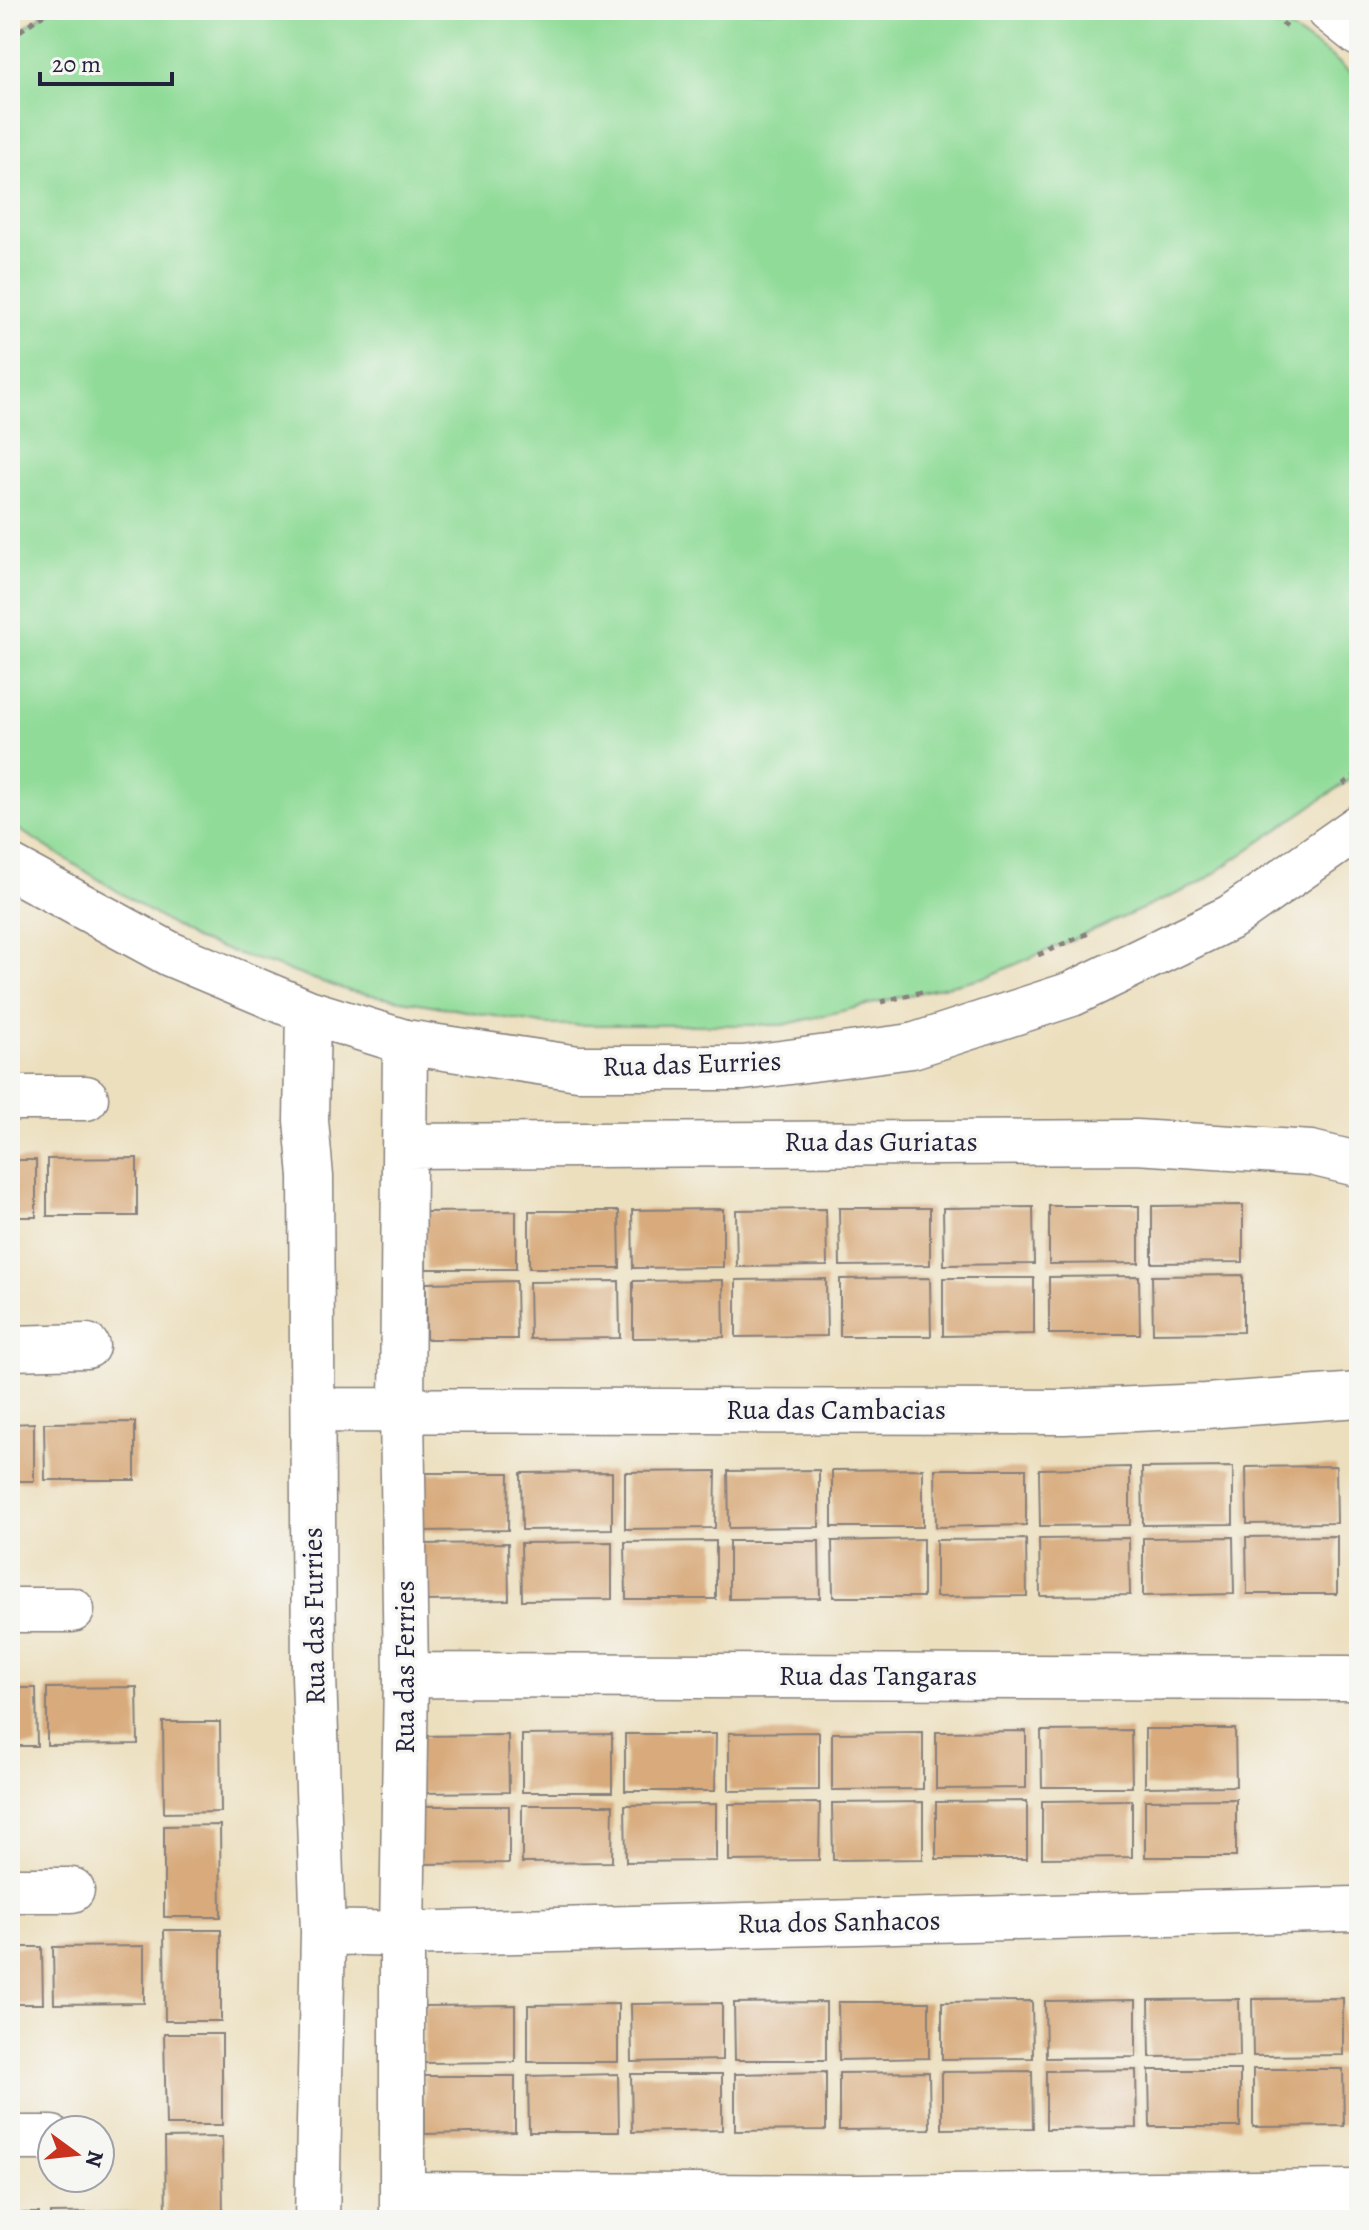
<svg xmlns="http://www.w3.org/2000/svg" width="1369" height="2230" font-family="Alegreya,serif">
<rect width="100%" height="100%" fill="#f6f6f2"/>
<filter id="ink" filterUnits="userSpaceOnUse"><feTurbulence type="fractalNoise" baseFrequency=".0125" numOctaves="2"/><feDisplacementMap in="SourceGraphic" scale="16" xChannelSelector="R" yChannelSelector="G"/><feConvolveMatrix kernelMatrix="1 2 1 2 8 2 1 2 1" color-interpolation-filters="sRGB"/></filter>
<filter id="wash" filterUnits="userSpaceOnUse"><feTurbulence type="fractalNoise" baseFrequency=".006" numOctaves="4" result="noise"/><feDisplacementMap in="SourceGraphic" scale="32" xChannelSelector="R" yChannelSelector="G"/><feGaussianBlur stdDeviation="1.8" result="paint"/><feColorMatrix in="noise" values="0 0 0 0 0 0 0 0 0 0 0 0 0 0 0 0 0 1.4 0 .05"/><feComposite in="paint" operator="in"/></filter>
<g filter="url(#wash)">
<rect width="100%" height="100%" fill="#ecdfbe"/>
<!-- green -->
<path fill="#8fdb97" stroke="#587e69" stroke-width="2" d="M 49,10 L 1262,10 L 1331,56 L 1359,80 L 1359,773 L 1199,884 L 989,976 L 783,1025 L 547,1025 L 349,991 L 194,939 L 10,824 L 10,38 Z"/>
<g id="blocks">
<!-- building -->
<path fill="#d8aa7b" d="M 137,1158 L 137,1216 L 47,1216 L 47,1159 Z
M 10,1160 L 36,1160 L 36,1217 L 10,1217 Z
M 1243,1205 L 1243,1262 L 1152,1263 L 1152,1206 Z
M 1049,1206 L 1139,1206 L 1139,1263 L 1049,1264 Z
M 1033,1207 L 1034,1264 L 944,1265 L 943,1208 Z
M 839,1208 L 930,1208 L 930,1265 L 840,1266 Z
M 723,1209 L 723,1267 L 633,1268 L 632,1210 Z
M 826,1209 L 827,1266 L 737,1267 L 736,1210 Z
M 516,1211 L 516,1269 L 426,1269 L 425,1212 Z
M 529,1211 L 619,1211 L 620,1268 L 529,1268 Z
M 1243,1275 L 1243,1332 L 1153,1333 L 1152,1276 Z
M 1139,1276 L 1140,1334 L 1049,1334 L 1049,1277 Z
M 930,1278 L 931,1336 L 840,1336 L 840,1279 Z
M 943,1278 L 1034,1278 L 1034,1334 L 943,1336 Z
M 826,1279 L 827,1336 L 736,1337 L 736,1280 Z
M 723,1280 L 724,1337 L 633,1338 L 633,1281 Z
M 516,1281 L 517,1339 L 426,1339 L 426,1283 Z
M 619,1281 L 620,1338 L 530,1339 L 529,1282 Z
M 135,1422 L 135,1480 L 45,1480 L 44,1423 Z
M 34,1423 L 34,1481 L 10,1481 L 10,1424 Z
M 1336,1466 L 1337,1523 L 1247,1524 L 1246,1467 Z
M 1130,1467 L 1130,1525 L 1040,1526 L 1039,1469 Z
M 1233,1467 L 1233,1524 L 1143,1525 L 1142,1468 Z
M 923,1469 L 923,1527 L 832,1527 L 832,1470 Z
M 935,1469 L 1026,1469 L 1026,1525 L 936,1527 Z
M 819,1470 L 819,1527 L 729,1528 L 728,1471 Z
M 716,1471 L 715,1528 L 625,1529 L 625,1472 Z
M 612,1472 L 612,1529 L 522,1530 L 521,1473 Z
M 418,1473 L 509,1473 L 508,1530 L 418,1531 Z
M 1337,1536 L 1337,1594 L 1247,1594 L 1246,1537 Z
M 1233,1537 L 1234,1594 L 1143,1596 L 1143,1538 Z
M 1129,1538 L 1130,1595 L 1040,1596 L 1039,1539 Z
M 923,1539 L 923,1597 L 833,1597 L 832,1541 Z
M 1026,1539 L 1027,1596 L 936,1597 L 936,1540 Z
M 716,1541 L 716,1599 L 626,1599 L 625,1542 Z
M 729,1541 L 819,1541 L 820,1598 L 729,1599 Z
M 612,1542 L 612,1599 L 522,1600 L 521,1543 Z
M 508,1543 L 509,1600 L 419,1601 L 418,1544 Z
M 137,1687 L 138,1744 L 47,1745 L 47,1688 Z
M 10,1688 L 36,1688 L 37,1746 L 10,1746 Z
M 163,1722 L 220,1722 L 221,1812 L 164,1813 Z
M 1145,1729 L 1235,1729 L 1236,1786 L 1145,1787 Z
M 1131,1730 L 1132,1787 L 1042,1787 L 1041,1731 Z
M 1026,1731 L 1026,1788 L 936,1789 L 936,1732 Z
M 819,1732 L 819,1790 L 729,1791 L 729,1733 Z
M 923,1732 L 923,1789 L 832,1790 L 832,1733 Z
M 612,1734 L 612,1792 L 522,1792 L 522,1735 Z
M 625,1734 L 716,1734 L 715,1791 L 625,1791 Z
M 508,1735 L 509,1792 L 418,1793 L 418,1736 Z
M 1236,1799 L 1236,1857 L 1145,1857 L 1145,1800 Z
M 1132,1800 L 1132,1857 L 1042,1858 L 1042,1801 Z
M 1027,1801 L 1027,1859 L 936,1859 L 936,1802 Z
M 923,1802 L 923,1859 L 833,1860 L 832,1803 Z
M 820,1803 L 819,1860 L 729,1861 L 729,1804 Z
M 716,1804 L 716,1861 L 626,1862 L 625,1805 Z
M 522,1805 L 613,1805 L 612,1862 L 522,1863 Z
M 419,1806 L 509,1806 L 509,1863 L 419,1864 Z
M 220,1825 L 221,1917 L 164,1917 L 164,1826 Z
M 164,1930 L 221,1930 L 221,2021 L 165,2021 Z
M 144,1946 L 144,2003 L 54,2004 L 53,1947 Z
M 10,1947 L 42,1947 L 43,2004 L 10,2004 Z
M 1343,1998 L 1343,2055 L 1253,2056 L 1252,1999 Z
M 1239,1999 L 1240,2056 L 1150,2057 L 1149,2000 Z
M 1136,2000 L 1136,2057 L 1046,2058 L 1045,2001 Z
M 1032,2001 L 1033,2058 L 942,2059 L 942,2002 Z
M 826,2002 L 826,2060 L 735,2060 L 734,2003 Z
M 838,2002 L 929,2002 L 929,2058 L 839,2060 Z
M 722,2003 L 722,2060 L 632,2062 L 631,2004 Z
M 618,2004 L 618,2062 L 528,2062 L 528,2005 Z
M 515,2005 L 515,2062 L 424,2063 L 424,2006 Z
M 164,2034 L 222,2034 L 222,2125 L 166,2125 Z
M 1253,2069 L 1343,2069 L 1344,2126 L 1253,2127 Z
M 1136,2070 L 1137,2128 L 1046,2129 L 1046,2071 Z
M 1149,2070 L 1240,2070 L 1240,2127 L 1150,2127 Z
M 1032,2071 L 1033,2128 L 942,2129 L 942,2072 Z
M 826,2072 L 826,2130 L 735,2131 L 735,2074 Z
M 929,2072 L 930,2129 L 839,2130 L 839,2073 Z
M 618,2074 L 619,2132 L 529,2132 L 528,2076 Z
M 631,2074 L 722,2074 L 722,2130 L 632,2132 Z
M 424,2076 L 515,2076 L 515,2132 L 425,2134 Z
M 222,2137 L 223,2220 L 166,2220 L 165,2138 Z
M 140,2212 L 140,2220 L 50,2220 L 50,2213 Z
M 10,2213 L 39,2213 L 39,2220 L 10,2220 Z"/>
</g>
</g>
<g filter="url(#ink)">
<use href="#blocks" fill-opacity="0" stroke="#87807c" stroke-width="2"/>
<g fill="none" stroke-linecap="round" stroke-linejoin="round">
<defs>
<path id="minor" d="M 1329,10 L 1359,34
M 10,867 L 170,954 L 308,1012 L 405,1042 L 578,1068 L 743,1068 L 912,1046 L 1072,994 L 1231,917 L 1359,827
M 308,1012 L 306,1120 L 311,1177 L 314,1676 L 323,1932 L 317,2220
M 10,1098 L 86,1098
M 404,1146 L 1136,1142 L 1311,1153 L 1357,1164
M 10,1348 L 87,1346
M 313,1410 L 1064,1412 L 1205,1406 L 1359,1395
M 10,1610 L 72,1610
M 406,1675 L 1349,1678
M 10,1890 L 72,1890
M 323,1932 L 402,1934 L 1355,1909
M 10,2138 L 52,2138
M 402,2194 L 855,2197 L 1359,2192
M 402,2220 L 402,1934 L 406,1675 L 402,1411 L 405,1042"/>
</defs>
<!-- minor casing -->
<use href="#minor" stroke="#87807c" stroke-width="47"/>
<!-- path -->
<path stroke="#87807c" stroke-width="5" stroke-dasharray="6 6" stroke-linecap="butt" d="M 1262,10 L 1288,27
M 10,38 L 49,10
M 1343,784 L 1359,773
M 1038,955 L 1091,932
M 881,1002 L 926,991"/>
<!-- minor -->
<use href="#minor" stroke="#fff" stroke-width="44"/>
</g>
</g>
<g text-anchor="middle" dominant-baseline="central" stroke-width="7" stroke-linejoin="round" paint-order="stroke">
<!-- street labels -->
<g font-size="28" fill="#22223b" stroke="#f6f6f2">
<text transform="translate(692 1064) rotate(-2)">Rua das Eurries</text>
<text x="881" y="1142">Rua das Guriatas</text>
<text x="836" y="1410">Rua das Cambacias</text>
<text transform="translate(314 1616) rotate(-91)">Rua das Furries</text>
<text transform="translate(405 1667) rotate(-90)">Rua das Ferries</text>
<text x="878" y="1676">Rua das Tangaras</text>
<text transform="translate(839 1922) rotate(-1)">Rua dos Sanhacos</text>
</g>
</g>
<!-- margin -->
<rect width="1369" height="2230" fill="none" stroke="#f6f6f2" stroke-width="40"/>
<!-- north arrow -->
<g transform="translate(76 2154) rotate(105)"><circle r="38" fill="#f6f6f2" stroke="#a1a1a9" stroke-width="2"/>
<path d="M0-6L14 30L0 20L-14 30Z" fill="#c8321e"/>
<text y="-12" font-size="22" font-weight="bold" text-anchor="middle" fill="#22223b">N</text>
</g>
<!-- scale -->
<path d="M40 72v12h132v-12" fill="none" stroke="#22223b" stroke-width="4"/>
<text x="52" y="72" font-size="24" fill="#22223b" stroke="#f6f6f2" stroke-width="6" paint-order="stroke">20 m</text>
</svg>
